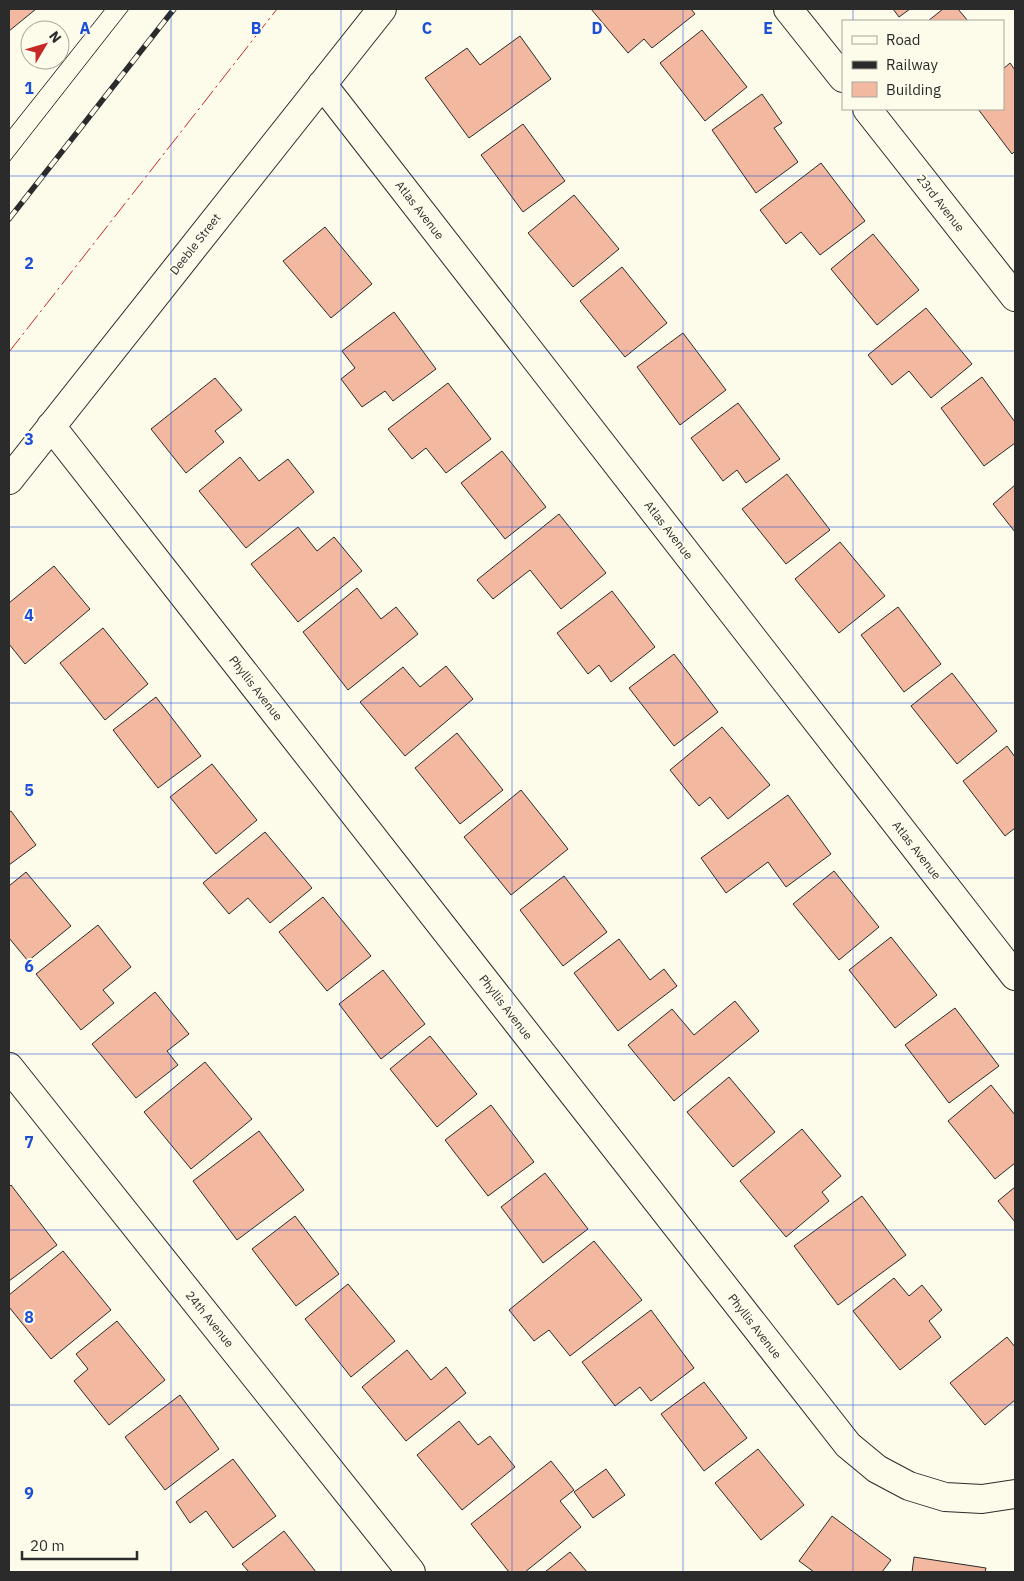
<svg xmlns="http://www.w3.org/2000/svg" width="1024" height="1581" font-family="'IBM Plex Sans',sans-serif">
<rect width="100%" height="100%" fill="#fdfbea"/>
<!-- building -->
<path fill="#f2b8a0" stroke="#2b2b2b" d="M 9,9 L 36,9 L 9,31 Z
M 591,9 L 691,9 L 695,14 L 652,48 L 644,39 L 628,53 Z
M 893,9 L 910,9 L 899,17 Z
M 943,9 L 958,9 L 968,21 L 928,21 Z
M 702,30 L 747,87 L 705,121 L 660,63 Z
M 520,36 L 551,79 L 469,138 L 425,78 L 467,48 L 480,65 Z
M 1010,63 L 1015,70 L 1015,151 L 1012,154 L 978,109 L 1003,109 L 1003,69 Z
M 762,94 L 782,123 L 774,128 L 798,162 L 756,193 L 712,130 Z
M 523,124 L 565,181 L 523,212 L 481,155 Z
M 821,163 L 865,221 L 820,255 L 801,232 L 786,244 L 760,210 Z
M 574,195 L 619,249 L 573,287 L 528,233 Z
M 325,227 L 372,284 L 331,318 L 283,261 Z
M 873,234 L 919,290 L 877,325 L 831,269 Z
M 622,267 L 667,323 L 625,357 L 580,301 Z
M 926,308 L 972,364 L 931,398 L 909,371 L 892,385 L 868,355 Z
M 394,312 L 436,369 L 393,401 L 385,391 L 362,407 L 341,379 L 355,368 L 342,351 Z
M 683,333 L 726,390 L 680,425 L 637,367 Z
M 982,377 L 1015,422 L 1015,443 L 984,466 L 941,408 Z
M 215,378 L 242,410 L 215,431 L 224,442 L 186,473 L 151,429 Z
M 448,383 L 491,439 L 446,473 L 426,448 L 412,459 L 388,429 Z
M 738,403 L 780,459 L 746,483 L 737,470 L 723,481 L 691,438 Z
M 502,451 L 546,507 L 505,539 L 461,483 Z
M 240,457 L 259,481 L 288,459 L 314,492 L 246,548 L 199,491 Z
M 787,474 L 830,530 L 786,564 L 742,509 Z
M 1015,485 L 1015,532 L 993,504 Z
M 559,514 L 606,573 L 561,609 L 530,570 L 493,599 L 477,580 Z
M 298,527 L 317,551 L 334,537 L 362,571 L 298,622 L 251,564 Z
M 840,542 L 885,596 L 839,633 L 795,579 Z
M 54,566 L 90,609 L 25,664 L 9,644 L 9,603 Z
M 357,588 L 381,619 L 396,607 L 418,634 L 348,690 L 303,632 Z
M 612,591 L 655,647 L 611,682 L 599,665 L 588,674 L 557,633 Z
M 898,607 L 941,664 L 904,692 L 861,635 Z
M 103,628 L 148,684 L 105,720 L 60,663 Z
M 674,654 L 718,712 L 674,746 L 629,688 Z
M 446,666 L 473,699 L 405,756 L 360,702 L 403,667 L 420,687 Z
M 952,673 L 997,731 L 957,764 L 911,706 Z
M 156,697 L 201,756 L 158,788 L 113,730 Z
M 722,727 L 770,785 L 728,819 L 710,797 L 699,806 L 670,770 Z
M 457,733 L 503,790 L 460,824 L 415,768 Z
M 1007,746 L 1015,757 L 1015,828 L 1005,836 L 963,781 Z
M 212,764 L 257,820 L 216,854 L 170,797 Z
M 521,790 L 568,849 L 511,895 L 464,837 Z
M 788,795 L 831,854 L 786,887 L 768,862 L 726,893 L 701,858 Z
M 11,811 L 36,845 L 9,865 L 9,812 Z
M 265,832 L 312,888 L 270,923 L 248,898 L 229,914 L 203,883 Z
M 834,871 L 879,927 L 839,960 L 793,904 Z
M 26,872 L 71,926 L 28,961 L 9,938 L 9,886 Z
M 564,876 L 607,932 L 563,966 L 520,910 Z
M 323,897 L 371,956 L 327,991 L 279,932 Z
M 98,925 L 131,967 L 103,990 L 114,1003 L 81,1030 L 36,974 Z
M 891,937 L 937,995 L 895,1028 L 849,970 Z
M 619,939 L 650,980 L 664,969 L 677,986 L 618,1031 L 574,973 Z
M 383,970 L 425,1024 L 381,1059 L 339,1004 Z
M 155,992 L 189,1034 L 167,1051 L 178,1065 L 136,1098 L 92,1044 Z
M 735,1001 L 759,1031 L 674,1101 L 628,1045 L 672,1009 L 694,1035 Z
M 955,1008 L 999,1066 L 949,1103 L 905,1045 Z
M 430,1036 L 477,1094 L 437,1127 L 390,1069 Z
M 205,1062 L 252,1119 L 191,1169 L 144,1112 Z
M 729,1077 L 775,1132 L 733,1167 L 687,1112 Z
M 991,1085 L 1015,1115 L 1015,1163 L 995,1179 L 948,1121 Z
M 491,1105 L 534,1162 L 488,1196 L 445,1140 Z
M 802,1129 L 841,1176 L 822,1192 L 829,1201 L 786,1237 L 740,1181 Z
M 259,1131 L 304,1190 L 237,1240 L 193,1181 Z
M 545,1173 L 588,1229 L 543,1263 L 501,1207 Z
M 11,1185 L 57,1245 L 9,1281 L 9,1187 Z
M 1015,1187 L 1015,1222 L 998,1201 Z
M 862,1196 L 906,1255 L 838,1305 L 794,1246 Z
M 295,1216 L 339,1274 L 296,1306 L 252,1249 Z
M 594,1241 L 642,1300 L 570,1356 L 549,1330 L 534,1341 L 509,1310 Z
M 63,1251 L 111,1310 L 51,1359 L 9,1307 L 9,1295 Z
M 894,1278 L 909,1296 L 922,1285 L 942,1310 L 929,1321 L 941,1337 L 900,1370 L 853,1311 Z
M 348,1284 L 395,1341 L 351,1377 L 305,1319 Z
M 651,1310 L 694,1368 L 651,1401 L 640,1387 L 615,1406 L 582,1362 Z
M 117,1321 L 165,1380 L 109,1425 L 74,1381 L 88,1369 L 76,1354 Z
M 1007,1337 L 1015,1347 L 1015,1400 L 985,1425 L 950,1383 Z
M 407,1350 L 431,1380 L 446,1367 L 466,1393 L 406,1441 L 362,1387 Z
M 704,1382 L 747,1438 L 704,1471 L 661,1414 Z
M 180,1395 L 219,1449 L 165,1490 L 125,1437 Z
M 459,1421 L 478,1445 L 490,1436 L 515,1467 L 462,1510 L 417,1455 Z
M 758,1449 L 804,1505 L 761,1540 L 715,1483 Z
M 233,1459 L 276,1516 L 233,1548 L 206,1511 L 190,1523 L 176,1502 Z
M 551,1461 L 574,1490 L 560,1501 L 581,1527 L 525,1572 L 509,1572 L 471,1524 Z
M 606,1469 L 625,1495 L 593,1518 L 574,1492 Z
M 832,1516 L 891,1560 L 882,1572 L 814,1572 L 799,1561 Z
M 284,1531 L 316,1572 L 249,1572 L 242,1564 Z
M 570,1552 L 587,1572 L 545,1572 Z
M 914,1557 L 986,1568 L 985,1572 L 912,1572 Z"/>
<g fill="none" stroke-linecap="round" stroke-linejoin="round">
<defs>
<path id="street" d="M 788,9 L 843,78
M 322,84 L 1015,976
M 867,109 L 1015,297
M 51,426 L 848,1445 L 877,1469 L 909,1486 L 945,1497 L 982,1499 L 1015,1494
M 9,480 L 382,9
M 9,1067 L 411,1572"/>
</defs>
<!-- street casing -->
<use href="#street" stroke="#2b2b2b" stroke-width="30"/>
<!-- street -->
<use href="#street" stroke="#fdfbea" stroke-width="28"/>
<!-- tram -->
<path stroke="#2b2b2b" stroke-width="1" d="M 9,130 L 105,9
M 9,162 L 129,9"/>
<defs>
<path id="rail" d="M 9,219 L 174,9"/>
</defs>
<!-- rail casing -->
<use href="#rail" stroke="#2b2b2b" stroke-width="5.5"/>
<!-- rail -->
<use href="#rail" stroke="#fdfbea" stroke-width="4" stroke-dasharray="11" stroke-linecap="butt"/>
<!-- power -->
<path stroke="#c62828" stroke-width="1" stroke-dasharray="18 4 2.5 4" stroke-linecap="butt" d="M 9,352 L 277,9"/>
</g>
<!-- grid -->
<path fill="none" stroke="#1d4ed8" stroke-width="1" stroke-opacity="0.55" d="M 171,9 L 171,1572M 341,9 L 341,1572M 512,9 L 512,1572M 683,9 L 683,1572M 853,9 L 853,21M 853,109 L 853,1572M 9,176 L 1015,176M 9,351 L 1015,351M 9,527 L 1015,527M 9,703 L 1015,703M 9,878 L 1015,878M 9,1054 L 1015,1054M 9,1230 L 1015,1230M 9,1405 L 1015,1405"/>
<g text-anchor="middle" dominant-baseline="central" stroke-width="4" stroke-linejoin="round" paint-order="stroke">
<!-- street labels -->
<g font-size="12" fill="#2b2b2b" stroke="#fdfbea">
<text transform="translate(941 203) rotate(52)">23rd Avenue</text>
<text transform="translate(420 210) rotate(52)">Atlas Avenue</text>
<text transform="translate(195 244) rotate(-52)">Deeble Street</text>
<text transform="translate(669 530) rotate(52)">Atlas Avenue</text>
<text transform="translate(256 688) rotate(52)">Phyllis Avenue</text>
<text transform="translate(917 850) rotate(52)">Atlas Avenue</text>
<text transform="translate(506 1007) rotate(52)">Phyllis Avenue</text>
<text transform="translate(210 1319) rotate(51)">24th Avenue</text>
<text transform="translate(755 1326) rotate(52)">Phyllis Avenue</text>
</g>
</g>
<g font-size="16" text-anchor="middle" font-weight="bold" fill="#1d4ed8" stroke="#fdfbea" stroke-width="4" stroke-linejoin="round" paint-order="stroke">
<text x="85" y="34">A</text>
<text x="256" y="34">B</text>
<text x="427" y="34">C</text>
<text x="597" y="34">D</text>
<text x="768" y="34">E</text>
<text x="29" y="94">1</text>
<text x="29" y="269">2</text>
<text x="29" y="445">3</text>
<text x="29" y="621">4</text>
<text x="29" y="796">5</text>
<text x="29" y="972">6</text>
<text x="29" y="1148">7</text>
<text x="29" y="1323">8</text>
<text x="29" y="1499">9</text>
</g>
<!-- border -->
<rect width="1024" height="1581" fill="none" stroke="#2b2b2b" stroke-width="20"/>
<!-- legend -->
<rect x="842" y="20" width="162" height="90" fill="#fdfbea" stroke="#a9a89e"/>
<rect x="852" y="36" width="25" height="8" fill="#fdfbea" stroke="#a9a89e"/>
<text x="886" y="45" font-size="15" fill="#2b2b2b">Road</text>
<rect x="852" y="61" width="25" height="8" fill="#2b2b2b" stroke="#a9a89e"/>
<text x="886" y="70" font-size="15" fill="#2b2b2b">Railway</text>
<rect x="852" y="82" width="25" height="15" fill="#f2b8a0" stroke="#a9a89e"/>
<text x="886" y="95" font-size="15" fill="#2b2b2b">Building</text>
<!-- north arrow -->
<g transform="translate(45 45) rotate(52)"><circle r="24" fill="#fdfbea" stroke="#a9a89e"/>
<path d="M0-4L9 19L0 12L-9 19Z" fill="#c62828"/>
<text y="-8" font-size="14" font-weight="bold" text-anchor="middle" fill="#2b2b2b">N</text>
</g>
<!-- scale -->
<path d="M22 1551v8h115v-8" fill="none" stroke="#2b2b2b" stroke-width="2.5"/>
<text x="30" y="1551" font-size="15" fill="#2b2b2b" stroke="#fdfbea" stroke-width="4" paint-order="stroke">20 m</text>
</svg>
